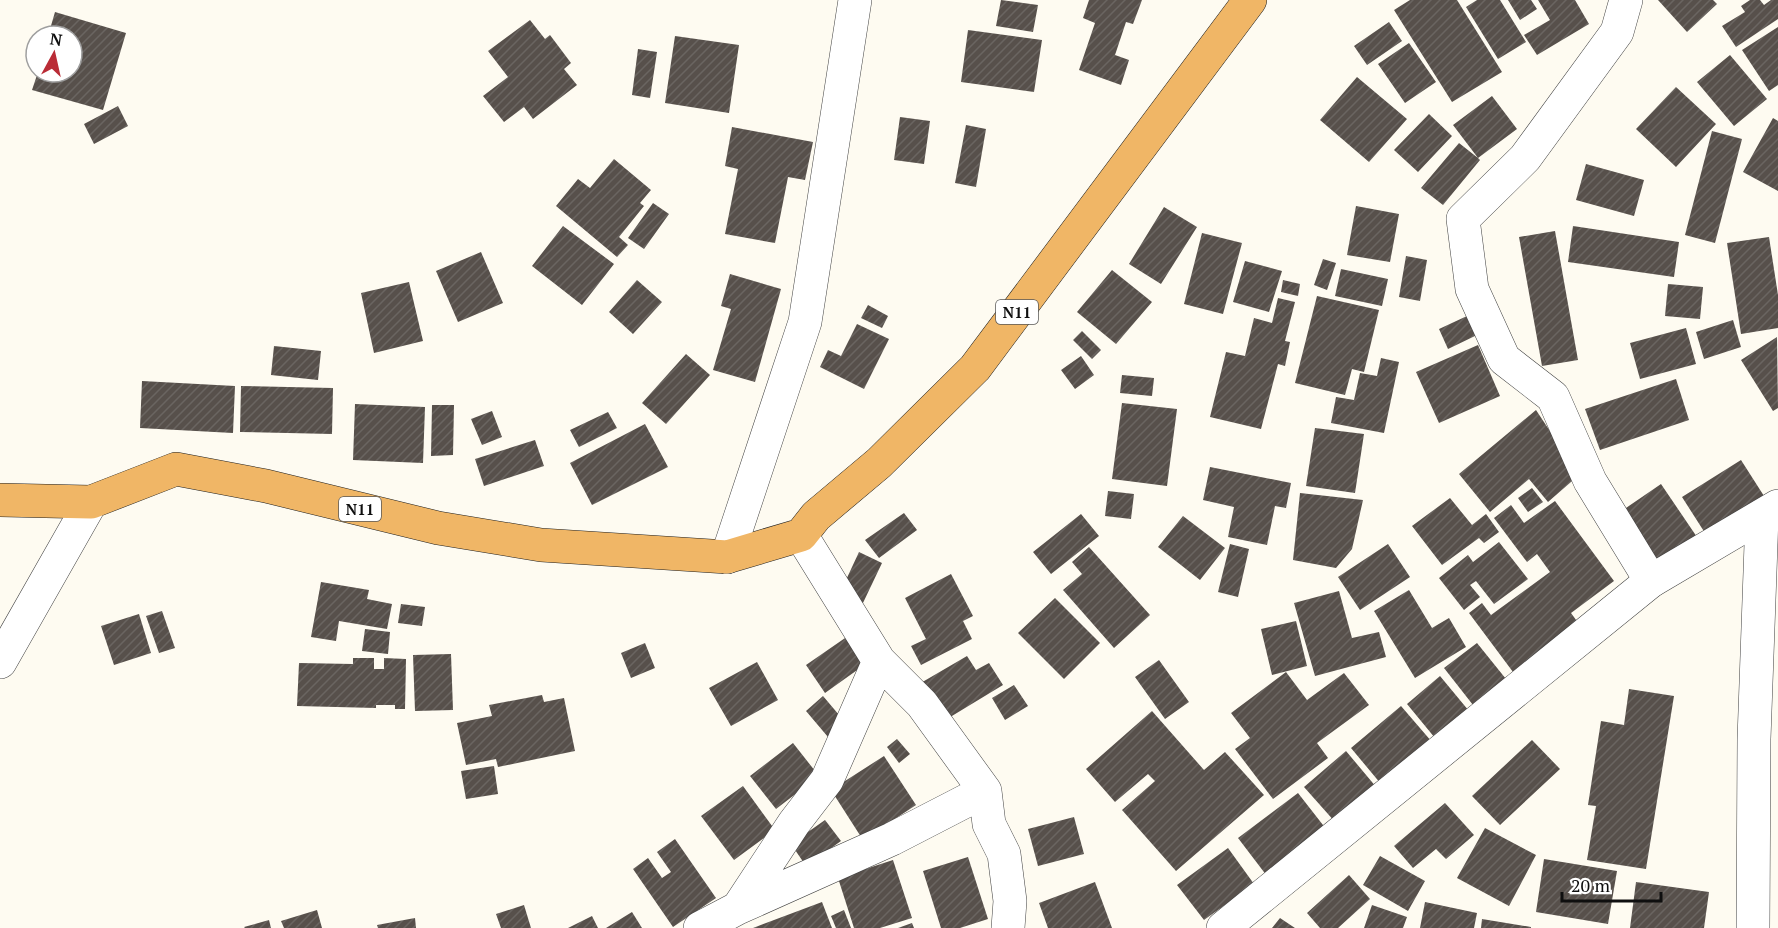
<svg xmlns="http://www.w3.org/2000/svg" width="1778" height="928" font-family="'PT Serif',serif">
<defs>
<pattern id="building-hatch" width="6" height="6" patternUnits="userSpaceOnUse" patternTransform="scale(1.5)"><rect width="6" height="6" fill="#57504b"/><path d="M-1 1l2-2M0 6l6-6M5 7l2-2" fill="none" stroke="#6a6561"/></pattern>
</defs>
<rect width="100%" height="100%" fill="#fefbf1"/>
<!-- building -->
<path fill="url(#building-hatch)" d="M 1001,0 L 1038,5 L 1033,32 L 996,26 Z
M 1089,0 L 1142,0 L 1133,24 L 1126,22 L 1115,55 L 1129,60 L 1121,85 L 1079,70 L 1095,23 L 1083,18 Z
M 1410,0 L 1457,0 L 1502,72 L 1452,102 L 1394,10 Z
M 1477,0 L 1500,0 L 1526,42 L 1498,59 L 1466,7 Z
M 1508,0 L 1531,0 L 1537,9 L 1520,20 Z
M 1538,0 L 1575,0 L 1589,24 L 1537,55 L 1524,35 L 1550,20 Z
M 1658,0 L 1713,0 L 1717,4 L 1687,32 Z
M 1750,0 L 1760,0 L 1764,5 L 1771,0 L 1778,0 L 1778,19 L 1736,47 L 1722,26 L 1745,12 L 1741,6 Z
M 55,12 L 126,33 L 103,110 L 32,90 L 38,72 L 72,72 L 72,36 L 48,36 Z
M 530,20 L 545,39 L 550,35 L 571,63 L 564,69 L 577,85 L 533,119 L 524,107 L 504,122 L 483,96 L 508,77 L 488,51 Z
M 1389,22 L 1402,41 L 1367,65 L 1354,46 Z
M 1778,27 L 1778,85 L 1769,91 L 1742,50 Z
M 968,30 L 1042,40 L 1034,92 L 961,82 Z
M 675,36 L 739,45 L 729,113 L 665,103 Z
M 1409,43 L 1436,82 L 1405,103 L 1378,64 Z
M 638,49 L 657,52 L 650,98 L 632,95 Z
M 1730,55 L 1767,99 L 1734,126 L 1697,82 Z
M 1357,77 L 1407,119 L 1369,162 L 1320,120 Z
M 1676,87 L 1716,124 L 1676,167 L 1636,129 Z
M 1492,96 L 1517,129 L 1478,158 L 1480,160 L 1443,205 L 1421,188 L 1459,143 L 1478,158 L 1453,125 Z
M 118,106 L 128,126 L 94,144 L 84,124 Z
M 1429,114 L 1452,136 L 1418,172 L 1394,150 Z
M 900,117 L 930,121 L 924,164 L 894,160 Z
M 1773,118 L 1778,121 L 1778,191 L 1743,172 Z
M 966,125 L 986,129 L 976,187 L 955,183 Z
M 732,127 L 813,142 L 805,180 L 788,177 L 775,243 L 725,234 L 738,169 L 725,166 Z
M 1712,131 L 1742,139 L 1715,243 L 1685,235 Z
M 614,159 L 651,190 L 640,203 L 644,206 L 619,237 L 628,245 L 617,257 L 556,206 L 578,179 L 590,188 Z
M 1586,164 L 1644,180 L 1634,216 L 1576,200 Z
M 653,203 L 669,214 L 644,249 L 628,238 Z
M 1356,206 L 1399,214 L 1390,262 L 1347,255 Z
M 1164,207 L 1197,227 L 1161,284 L 1129,264 Z
M 563,226 L 614,264 L 582,305 L 532,266 Z
M 1573,226 L 1679,242 L 1674,277 L 1568,262 Z
M 1555,231 L 1578,360 L 1542,366 L 1519,237 Z
M 1202,233 L 1242,243 L 1223,314 L 1184,304 Z
M 1769,237 L 1778,295 L 1778,328 L 1741,334 L 1727,243 Z
M 481,252 L 503,303 L 458,322 L 436,271 Z
M 1406,256 L 1427,260 L 1420,301 L 1399,297 Z
M 1323,259 L 1336,263 L 1327,290 L 1314,285 Z
M 1245,261 L 1282,271 L 1269,312 L 1233,302 Z
M 1341,269 L 1388,279 L 1382,306 L 1335,296 Z
M 1112,270 L 1152,302 L 1116,344 L 1077,312 Z
M 730,274 L 781,289 L 755,382 L 713,370 L 731,309 L 721,306 Z
M 637,280 L 662,302 L 633,334 L 609,312 Z
M 1283,280 L 1300,284 L 1298,296 L 1281,292 Z
M 409,282 L 423,341 L 374,353 L 361,293 Z
M 1668,284 L 1703,287 L 1700,319 L 1665,316 Z
M 1317,296 L 1379,310 L 1364,372 L 1352,369 L 1345,395 L 1295,383 Z
M 1278,298 L 1295,302 L 1285,341 L 1290,342 L 1285,366 L 1278,364 L 1261,429 L 1210,417 L 1226,352 L 1245,356 L 1254,318 L 1272,323 Z
M 868,305 L 888,316 L 882,328 L 861,318 Z
M 1467,316 L 1477,335 L 1448,349 L 1439,329 Z
M 1733,320 L 1741,347 L 1704,359 L 1696,332 Z
M 857,324 L 889,339 L 864,389 L 820,367 L 828,350 L 841,356 Z
M 1686,328 L 1696,364 L 1640,379 L 1630,343 Z
M 1082,331 L 1101,350 L 1092,359 L 1073,340 Z
M 1777,337 L 1778,408 L 1773,411 L 1741,360 Z
M 1478,345 L 1500,396 L 1439,423 L 1416,372 Z
M 274,346 L 321,351 L 318,380 L 271,375 Z
M 686,354 L 710,375 L 666,424 L 642,403 Z
M 1081,356 L 1094,375 L 1075,389 L 1061,370 Z
M 1381,358 L 1399,362 L 1384,433 L 1331,423 L 1336,397 L 1354,400 L 1360,373 L 1377,376 Z
M 1122,375 L 1154,378 L 1152,396 L 1120,393 Z
M 1676,379 L 1689,420 L 1600,450 L 1585,409 Z
M 142,381 L 235,386 L 233,433 L 140,428 Z
M 241,386 L 333,388 L 332,434 L 240,432 Z
M 1122,403 L 1177,409 L 1167,486 L 1112,479 Z
M 355,404 L 425,407 L 423,463 L 353,460 Z
M 432,405 L 454,405 L 453,455 L 431,456 Z
M 1536,410 L 1579,475 L 1548,502 L 1529,479 L 1490,512 L 1459,474 Z
M 492,411 L 502,437 L 482,445 L 471,419 Z
M 608,412 L 617,428 L 579,447 L 570,430 Z
M 645,424 L 668,467 L 592,505 L 570,463 Z
M 1315,428 L 1364,434 L 1355,493 L 1306,486 Z
M 535,440 L 544,466 L 484,486 L 475,459 Z
M 1741,460 L 1764,496 L 1705,533 L 1682,497 Z
M 1210,467 L 1291,483 L 1286,508 L 1275,506 L 1267,545 L 1228,537 L 1234,507 L 1203,500 Z
M 1661,484 L 1699,540 L 1661,565 L 1623,510 Z
M 1532,488 L 1543,502 L 1528,512 L 1518,498 Z
M 1108,491 L 1134,494 L 1131,519 L 1105,516 Z
M 1300,493 L 1363,500 L 1352,549 L 1336,568 L 1293,560 Z
M 1450,498 L 1472,525 L 1486,514 L 1499,532 L 1484,543 L 1479,538 L 1442,565 L 1412,526 Z
M 1555,501 L 1614,581 L 1571,613 L 1579,624 L 1513,672 L 1469,613 L 1482,603 L 1491,615 L 1550,572 L 1537,554 L 1527,562 L 1494,518 L 1511,505 L 1524,523 Z
M 904,513 L 917,530 L 879,558 L 865,540 Z
M 1081,514 L 1099,536 L 1051,574 L 1033,552 Z
M 1183,516 L 1225,548 L 1200,580 L 1158,547 Z
M 1499,542 L 1528,579 L 1494,604 L 1476,581 L 1470,585 L 1480,597 L 1464,610 L 1439,578 L 1468,555 L 1473,562 Z
M 1230,544 L 1249,549 L 1238,597 L 1218,592 Z
M 1388,544 L 1410,577 L 1360,610 L 1338,577 Z
M 1089,547 L 1150,615 L 1114,648 L 1063,590 L 1082,574 L 1072,562 Z
M 859,552 L 882,563 L 862,605 L 839,595 Z
M 951,574 L 973,616 L 963,621 L 972,639 L 921,665 L 911,646 L 926,639 L 905,598 Z
M 321,582 L 369,590 L 367,599 L 392,604 L 387,629 L 339,621 L 336,641 L 311,637 Z
M 1409,590 L 1432,628 L 1449,618 L 1466,647 L 1415,678 L 1374,611 Z
M 1339,591 L 1352,638 L 1379,632 L 1386,657 L 1315,676 L 1294,603 Z
M 1055,598 L 1100,643 L 1064,679 L 1018,633 Z
M 401,604 L 425,607 L 422,626 L 398,623 Z
M 162,611 L 175,648 L 159,653 L 146,616 Z
M 139,614 L 151,653 L 114,665 L 101,626 Z
M 1296,621 L 1307,666 L 1272,675 L 1261,629 Z
M 365,629 L 390,632 L 388,654 L 362,651 Z
M 848,636 L 867,663 L 825,693 L 806,665 Z
M 645,643 L 655,668 L 631,678 L 621,653 Z
M 1477,643 L 1506,679 L 1473,705 L 1444,668 Z
M 451,654 L 453,710 L 415,711 L 413,655 Z
M 967,656 L 976,670 L 989,663 L 1003,685 L 942,722 L 919,684 Z
M 353,658 L 374,658 L 374,669 L 384,669 L 384,658 L 406,659 L 405,709 L 395,709 L 395,705 L 376,705 L 376,708 L 297,706 L 299,663 L 353,664 Z
M 1159,660 L 1189,702 L 1165,719 L 1135,677 Z
M 757,662 L 778,700 L 731,726 L 709,688 Z
M 1286,672 L 1307,700 L 1344,673 L 1369,705 L 1317,743 L 1328,758 L 1273,799 L 1235,749 L 1250,738 L 1231,713 Z
M 1440,676 L 1469,711 L 1435,738 L 1407,704 Z
M 1014,685 L 1028,706 L 1005,720 L 992,698 Z
M 1629,689 L 1674,696 L 1646,869 L 1587,860 L 1596,806 L 1588,805 L 1601,721 L 1624,725 Z
M 542,695 L 544,702 L 564,698 L 575,751 L 498,767 L 496,759 L 466,765 L 457,723 L 492,716 L 489,705 Z
M 823,696 L 845,722 L 828,737 L 806,711 Z
M 1401,706 L 1432,742 L 1381,784 L 1351,748 Z
M 1152,711 L 1204,770 L 1225,752 L 1264,795 L 1176,871 L 1122,810 L 1155,781 L 1148,774 L 1115,802 L 1086,769 Z
M 897,739 L 910,754 L 899,763 L 887,747 Z
M 1532,740 L 1560,769 L 1500,825 L 1472,796 Z
M 793,743 L 819,776 L 776,809 L 750,776 Z
M 1346,751 L 1377,788 L 1336,823 L 1304,787 Z
M 884,756 L 916,805 L 863,840 L 831,790 Z
M 494,766 L 498,794 L 466,799 L 461,771 Z
M 743,786 L 775,830 L 734,860 L 701,816 Z
M 1298,793 L 1330,834 L 1270,880 L 1238,838 Z
M 1445,803 L 1474,835 L 1446,859 L 1436,849 L 1413,868 L 1394,846 Z
M 1074,817 L 1084,854 L 1038,866 L 1028,829 Z
M 825,820 L 841,841 L 806,866 L 791,844 Z
M 1485,828 L 1536,855 L 1509,906 L 1457,878 Z
M 675,839 L 716,898 L 673,927 L 633,869 L 648,858 L 662,878 L 671,872 L 657,852 Z
M 1228,848 L 1254,884 L 1204,920 L 1177,885 Z
M 1380,856 L 1425,881 L 1408,911 L 1363,885 Z
M 968,857 L 988,919 L 960,928 L 941,928 L 923,871 Z
M 1544,859 L 1617,871 L 1608,924 L 1536,912 Z
M 893,860 L 912,918 L 880,928 L 854,928 L 838,878 Z
M 1349,875 L 1370,899 L 1338,928 L 1320,928 L 1307,913 Z
M 1095,882 L 1112,928 L 1048,928 L 1039,903 Z
M 1636,882 L 1709,892 L 1704,928 L 1630,928 Z
M 822,902 L 832,928 L 753,928 Z
M 1425,902 L 1477,913 L 1474,928 L 1420,928 Z
M 524,905 L 531,928 L 501,928 L 496,914 Z
M 1372,905 L 1407,917 L 1403,928 L 1364,928 Z
M 317,910 L 322,928 L 284,928 L 281,921 Z
M 844,910 L 851,928 L 836,928 L 831,916 Z
M 632,912 L 642,928 L 606,928 Z
M 592,916 L 598,928 L 568,928 Z
M 415,918 L 416,928 L 378,928 L 377,925 Z
M 1280,918 L 1295,928 L 1272,928 Z
M 1482,919 L 1531,927 L 1531,928 L 1481,928 Z
M 269,920 L 271,928 L 245,928 L 244,927 Z
M 912,923 L 914,928 L 898,928 Z"/>
<g fill="none" stroke-linecap="round" stroke-linejoin="round">
<defs>
<path id="minor" d="M 1626,0 L 1617,32 L 1525,158 L 1463,219 L 1472,289 L 1504,359 L 1553,397 L 1590,481 L 1651,581
M 801,535 L 879,661 L 922,704 L 985,791 L 989,824 L 1004,854 L 1010,901 L 1008,928
M 0,662 L 91,502
M 738,908 L 794,823 L 827,780 L 879,661
M 700,928 L 738,908 L 892,839 L 985,791
M 1753,928 L 1754,739 L 1762,516"/>
<path id="tertiary" d="M 727,557 L 805,322 L 855,0
M 1223,928 L 1651,581 L 1778,506"/>
<path id="trunk" d="M 0,500 L 91,502 L 176,469 L 266,486 L 438,528 L 541,545 L 727,557 L 801,535 L 816,516 L 879,463 L 975,368 L 1250,0"/>
</defs>
<!-- minor casing -->
<use href="#minor" stroke="#424242" stroke-width="34"/>
<!-- tertiary casing -->
<use href="#tertiary" stroke="#424242" stroke-width="34"/>
<!-- trunk casing -->
<use href="#trunk" stroke="#202020" stroke-width="34"/>
<!-- minor -->
<use href="#minor" stroke="#fff" stroke-width="33"/>
<!-- tertiary -->
<use href="#tertiary" stroke="#fff" stroke-width="33"/>
<!-- trunk -->
<use href="#trunk" stroke="#f0b666" stroke-width="33"/>
</g>
<g text-anchor="middle" dominant-baseline="central" stroke-width="6" stroke-linejoin="round" paint-order="stroke">
<!-- shield labels -->
<g fill="#fff" stroke="#575757" stroke-width="1.5">
<rect x="996" y="300" width="42" height="24" rx="4.5"/>
<rect x="339" y="497" width="42" height="24" rx="4.5"/>
</g>
<g font-size="15" font-weight="bold" fill="#0f0f0f">
<text x="1017" y="312">N11</text>
<text x="360" y="509">N11</text>
</g>
</g>
<!-- north arrow -->
<g transform="translate(54 54) rotate(8)"><circle r="28" fill="#ffffff" stroke="#9f9f9f" stroke-width="1.5"/>
<path d="M0-4.5L10 22L0 15L-10 22Z" fill="#ba2c36"/>
<text y="-9" font-size="16" font-weight="bold" text-anchor="middle" fill="#0f0f0f">N</text>
</g>
<!-- scale -->
<path d="M1562 892v9h99v-9" fill="none" stroke="#0f0f0f" stroke-width="3"/>
<text x="1571" y="892" font-size="18" fill="#0f0f0f" stroke="#ffffff" stroke-width="4.5" paint-order="stroke">20 m</text>
</svg>
